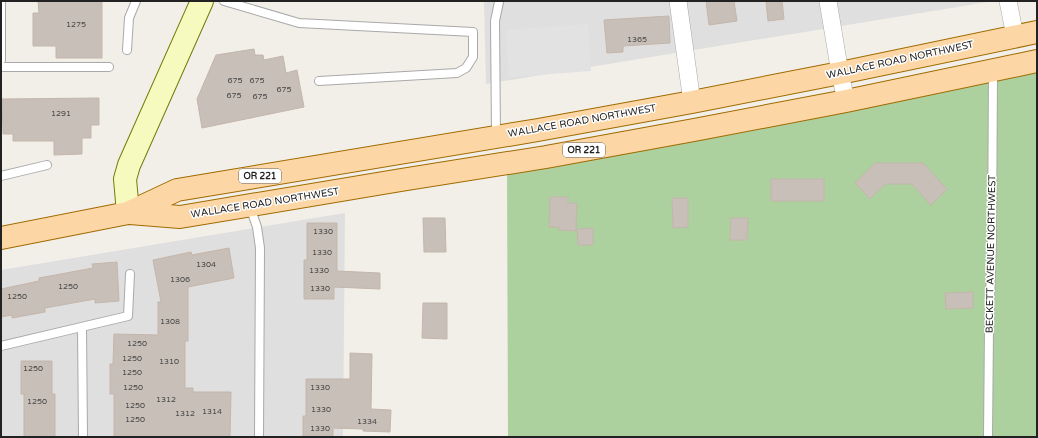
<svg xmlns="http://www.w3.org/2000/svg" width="1038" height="438" font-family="'Varela Round',sans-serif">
<rect width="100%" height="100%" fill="#f2efe9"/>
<!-- residential -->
<path fill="#e0dfdf" d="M 484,1 L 994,1 L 486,84 Z
M 345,213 L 343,437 L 1,437 L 1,270 Z"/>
<!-- forest -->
<path fill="#add19e" d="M 1037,60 L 1037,437 L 508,437 L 507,168 Z"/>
<!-- parking -->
<path fill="#e2e2e2" d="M 588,24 L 591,71 L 509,77 L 506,30 Z"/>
<!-- building -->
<path fill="#c7bfb8" stroke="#c4b6ab" d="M 38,1 L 102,1 L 102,58 L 56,58 L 56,46 L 33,46 L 33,13 L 39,13 Z
M 706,1 L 734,1 L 737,21 L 709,25 Z
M 766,1 L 782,1 L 784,19 L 768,21 Z
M 669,16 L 670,43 L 623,46 L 623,52 L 607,53 L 604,20 Z
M 254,49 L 255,55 L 263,55 L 264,60 L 283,56 L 286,73 L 297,70 L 304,107 L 202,128 L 197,99 L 216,55 Z
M 99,98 L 99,125 L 91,125 L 91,138 L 82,138 L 82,154 L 54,155 L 54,141 L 13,141 L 13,134 L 3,134 L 2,99 Z
M 875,163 L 923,163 L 947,189 L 931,205 L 912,184 L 885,184 L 870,199 L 855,183 Z
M 771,179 L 824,179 L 824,201 L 771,201 Z
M 550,197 L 568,197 L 568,203 L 577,203 L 576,231 L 559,230 L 559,227 L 549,227 Z
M 672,198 L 688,198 L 688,227 L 673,228 Z
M 423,218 L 445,218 L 446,252 L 424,252 Z
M 731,218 L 748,218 L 747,240 L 730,240 Z
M 307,223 L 337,223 L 337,271 L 380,273 L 380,289 L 334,287 L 334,299 L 304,299 L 304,260 L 307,260 Z
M 593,228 L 593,245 L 578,245 L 577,229 Z
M 229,248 L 234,278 L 188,287 L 188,341 L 185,341 L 185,388 L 193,388 L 193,392 L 231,392 L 230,437 L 114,437 L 114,394 L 110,394 L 110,364 L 113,364 L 114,334 L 158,335 L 158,302 L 161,302 L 153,260 L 191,252 L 192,255 Z
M 117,262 L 119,301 L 95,303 L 95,299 L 45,308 L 45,312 L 12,318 L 12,315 L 1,317 L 1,289 L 39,281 L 39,278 L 93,268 L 92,264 Z
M 973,292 L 973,308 L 946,309 L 945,293 Z
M 423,303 L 447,303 L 447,339 L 422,338 Z
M 350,353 L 372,354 L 371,409 L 391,410 L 390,432 L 363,431 L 363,429 L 333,428 L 333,437 L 303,437 L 303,416 L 306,416 L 306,379 L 350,379 Z
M 21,361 L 52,361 L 52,394 L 55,394 L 55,437 L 24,437 L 24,394 L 21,394 Z"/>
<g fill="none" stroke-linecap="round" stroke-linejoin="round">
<defs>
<path id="lane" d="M 224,1 L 299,23 L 473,32 L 473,57 L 466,68 L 457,73 L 319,81
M 127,50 L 129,18 L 136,1
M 1,60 L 1,1
M 1,67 L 109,67
M 496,135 L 495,21 L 499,2
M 1,176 L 47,165
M 250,207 L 257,227 L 260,248 L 259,437
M 82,327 L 83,437
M 1,346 L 128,316 L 130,274
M 988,437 L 989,328 L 992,242 L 993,71"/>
<path id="street" d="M 678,1 L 692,102
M 828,1 L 840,73 L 846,101
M 1008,1 L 1015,36"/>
<path id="secondary" d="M 128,213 L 125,179 L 129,165 L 202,1"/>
<path id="primary" d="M 130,213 L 180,217 L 401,180 L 546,157 L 694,130 L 846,101 L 1037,61
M 1,238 L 128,213 L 177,190 L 538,130 L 692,102 L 840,73 L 1037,32"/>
</defs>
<!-- lane casing -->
<use href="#lane" stroke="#a9a9a9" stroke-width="10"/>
<!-- street casing -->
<use href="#street" stroke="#a9a9a9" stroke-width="18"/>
<!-- secondary casing -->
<use href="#secondary" stroke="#707d05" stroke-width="24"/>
<!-- primary casing -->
<use href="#primary" stroke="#a06b00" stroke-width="24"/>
<!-- lane -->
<use href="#lane" stroke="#fff" stroke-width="8"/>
<!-- street -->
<use href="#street" stroke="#fff" stroke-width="17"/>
<!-- secondary -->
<use href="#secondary" stroke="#f7fabf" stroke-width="22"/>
<!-- primary -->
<use href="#primary" stroke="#fcd6a4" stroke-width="22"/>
</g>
<g text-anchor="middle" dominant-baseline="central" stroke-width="3" stroke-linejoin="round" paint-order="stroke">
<!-- number labels -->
<g font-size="8" fill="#4b4948">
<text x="76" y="24">1275</text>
<text x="637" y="39">1365</text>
<text x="235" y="80">675</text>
<text x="257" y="80">675</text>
<text x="284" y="89">675</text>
<text x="234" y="95">675</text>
<text x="260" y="96">675</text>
<text x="61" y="113">1291</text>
<text x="323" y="231">1330</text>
<text x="322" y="252">1330</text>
<text x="206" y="264">1304</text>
<text x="319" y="270">1330</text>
<text x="180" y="279">1306</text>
<text x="68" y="286">1250</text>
<text x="320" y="288">1330</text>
<text x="17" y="296">1250</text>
<text x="170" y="321">1308</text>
<text x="137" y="343">1250</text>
<text x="132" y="358">1250</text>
<text x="169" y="361">1310</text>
<text x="33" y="368">1250</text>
<text x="132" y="372">1250</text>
<text x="133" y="387">1250</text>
<text x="320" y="387">1330</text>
<text x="166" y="399">1312</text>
<text x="37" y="401">1250</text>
<text x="135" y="405">1250</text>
<text x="321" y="409">1330</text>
<text x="212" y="411">1314</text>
<text x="185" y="413">1312</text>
<text x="135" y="419">1250</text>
<text x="367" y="421">1334</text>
<text x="320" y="428">1330</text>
</g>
<!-- shield labels -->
<g fill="#fff" stroke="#646464" stroke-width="1">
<rect x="563" y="143" width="42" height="14" rx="3"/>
<rect x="239" y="169" width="42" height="14" rx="3"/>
</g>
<g font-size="9" font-weight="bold" fill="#222">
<text x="584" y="150">OR 221</text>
<text x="260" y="176">OR 221</text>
</g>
<!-- street labels -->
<g font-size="10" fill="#222" stroke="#fff">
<text transform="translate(900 60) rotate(-12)">WALLACE ROAD NORTHWEST</text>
<text transform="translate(582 121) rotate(-10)">WALLACE ROAD NORTHWEST</text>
<text transform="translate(265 203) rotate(-9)">WALLACE ROAD NORTHWEST</text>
<text transform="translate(991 254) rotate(-89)">BECKETT AVENUE NORTHWEST</text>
</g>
</g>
<!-- border -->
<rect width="1038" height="438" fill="none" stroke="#222222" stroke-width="4"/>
</svg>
